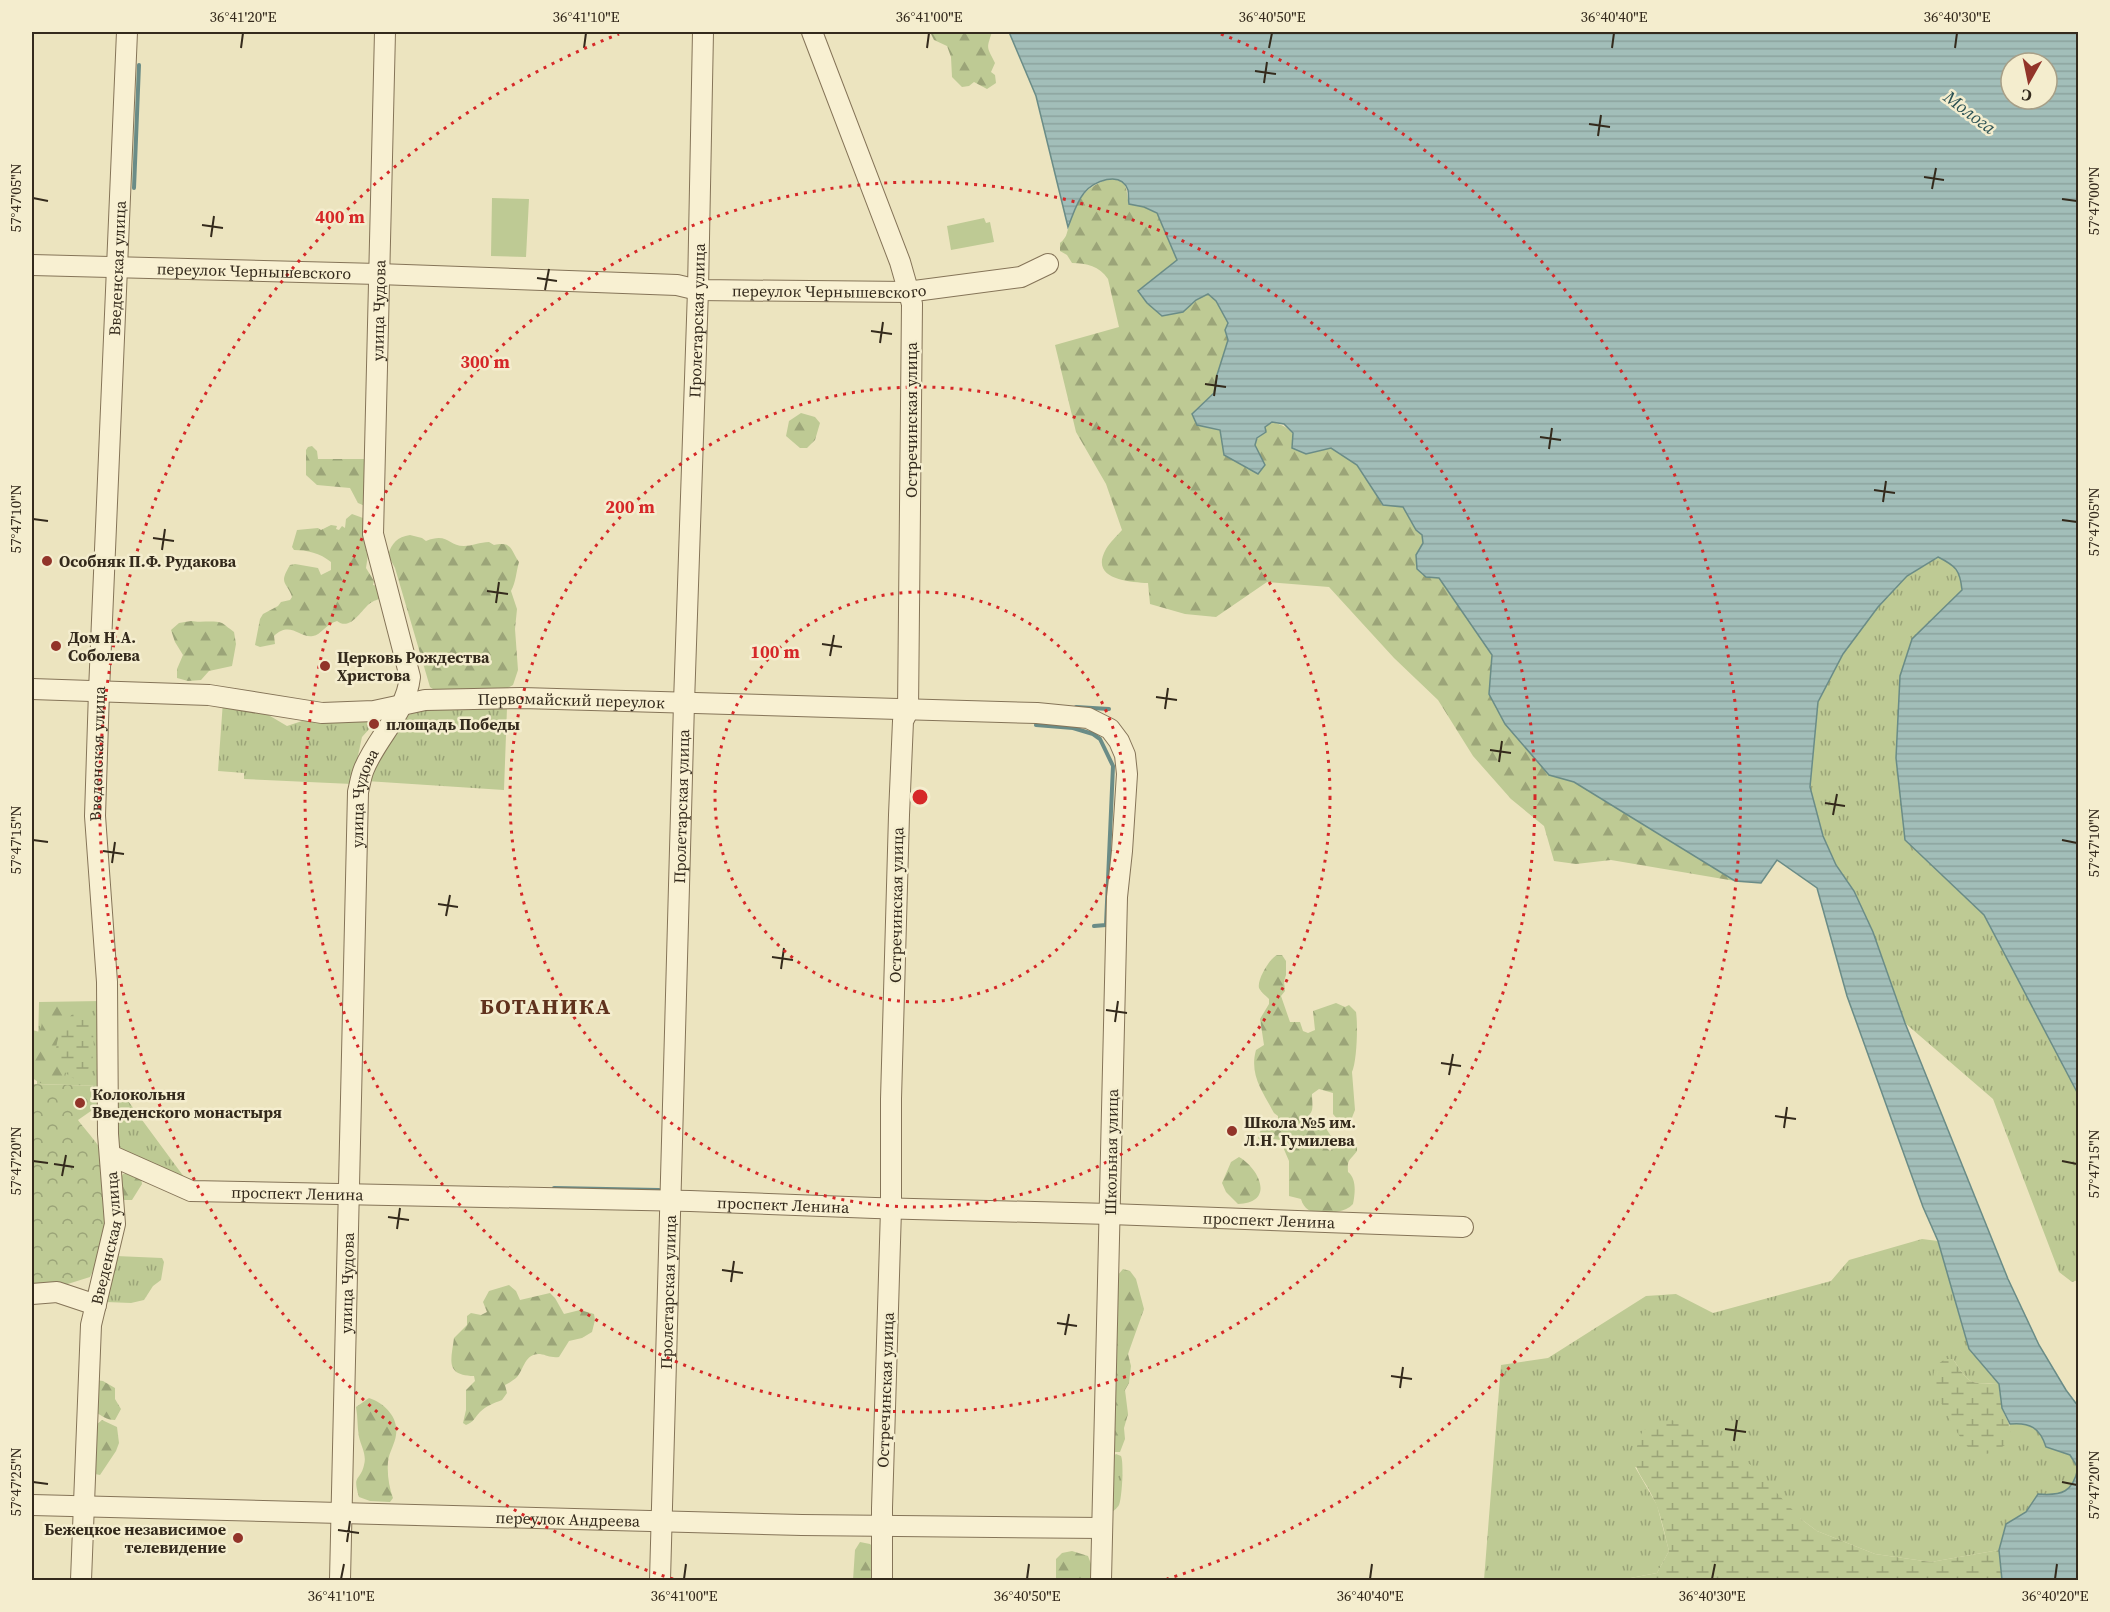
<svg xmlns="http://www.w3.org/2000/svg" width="2110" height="1612" font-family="'Source Serif 4',serif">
<defs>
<pattern id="grass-tufts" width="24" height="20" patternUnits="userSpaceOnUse" patternTransform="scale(1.5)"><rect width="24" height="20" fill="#beca94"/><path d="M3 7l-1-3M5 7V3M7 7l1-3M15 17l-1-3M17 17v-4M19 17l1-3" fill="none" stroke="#9ba478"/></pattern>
<pattern id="forest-firs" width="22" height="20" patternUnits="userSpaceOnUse" patternTransform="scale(1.5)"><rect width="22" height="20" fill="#beca94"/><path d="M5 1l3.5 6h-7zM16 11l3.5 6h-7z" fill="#9ba478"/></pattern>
<pattern id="wetland-marsh" width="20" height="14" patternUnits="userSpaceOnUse" patternTransform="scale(1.5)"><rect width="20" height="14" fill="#beca94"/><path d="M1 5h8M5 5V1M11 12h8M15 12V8" fill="none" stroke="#9ba478"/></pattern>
<pattern id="park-crowns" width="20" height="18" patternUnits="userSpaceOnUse" patternTransform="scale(1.5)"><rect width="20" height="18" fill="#beca94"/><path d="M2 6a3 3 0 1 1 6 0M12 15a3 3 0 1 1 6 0" fill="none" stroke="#9ba478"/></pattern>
<pattern id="water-rules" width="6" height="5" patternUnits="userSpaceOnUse" patternTransform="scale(1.5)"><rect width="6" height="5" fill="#a2beb9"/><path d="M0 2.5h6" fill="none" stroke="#8ca39e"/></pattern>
</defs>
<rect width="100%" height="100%" fill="#ece4bf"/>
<!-- grass -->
<path fill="url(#grass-tufts)" d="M 1939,557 C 1956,567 1960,570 1962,590 L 1912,639 L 1905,840 L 1984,915 L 2078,1094 L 2078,1280 L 2072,1282 L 2059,1272 L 1993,1099 L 1905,1023 L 1873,932 L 1854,891 L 1836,865 L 1823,836 L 1810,787 L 1818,702 L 1843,654 L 1878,607 L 1907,576 Z
M 223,701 L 260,710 L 287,726 L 314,717 L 372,720 L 371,727 L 362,737 L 352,784 L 244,779 L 244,773 L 218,771 Z
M 507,708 L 504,790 L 366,781 L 401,718 L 421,710 Z
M 101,1001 L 103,1086 L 37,1084 L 39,1002 Z
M 120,1090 L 187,1181 L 126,1155 C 109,1138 114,1112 120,1090 Z
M 1922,1239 L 1938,1241 L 1969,1349 L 1999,1384 C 1968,1383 1970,1385 1953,1359 L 1946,1359 L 2010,1438 L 2010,1424 C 2030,1422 2040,1428 2046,1447 L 2070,1455 L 2078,1468 C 2073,1492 2062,1496 2038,1494 L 2026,1512 L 2006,1524 L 1999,1550 L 1931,1562 L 1875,1554 L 1817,1531 L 1801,1519 L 1635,1467 L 1657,1505 L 1669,1551 L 1657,1573 L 1620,1580 L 1484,1580 L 1501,1365 L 1548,1358 L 1646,1296 L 1676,1294 L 1713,1313 L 1831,1281 L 1849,1260 Z
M 116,1256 L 162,1258 L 164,1262 L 161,1280 L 153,1286 L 144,1300 L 131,1303 L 106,1302 Z
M 1116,1454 L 1121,1456 C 1124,1462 1122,1498 1119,1505 C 1118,1507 1114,1511 1112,1512 L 1112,1457 Z"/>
<!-- forest -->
<path fill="url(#forest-firs)" d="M 930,32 L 992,32 C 986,50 987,46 995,63 L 991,72 L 995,75 L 996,83 L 987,89 L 974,82 L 969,86 L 962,87 L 952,77 L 951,57 L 947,46 L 934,40 Z
M 1112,178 C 1130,183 1125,189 1129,204 L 1144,207 L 1157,213 L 1178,261 L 1138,290 L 1183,312 L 1196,300 L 1208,294 L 1216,301 L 1228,323 L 1225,330 L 1228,340 L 1217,375 L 1214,393 L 1192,413 L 1220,430 L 1265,465 L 1255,445 L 1257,439 L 1266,432 L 1265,427 L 1271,422 C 1292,426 1295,437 1306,454 L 1331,448 L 1357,465 L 1383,505 L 1403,507 L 1416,530 L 1422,535 L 1423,543 L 1416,555 L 1426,577 L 1439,578 L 1492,655 L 1489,694 L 1505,724 L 1549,775 L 1574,782 L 1735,881 L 1611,860 L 1576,864 L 1554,861 L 1544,826 L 1511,799 L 1473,756 L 1438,700 L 1394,658 L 1329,587 L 1267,582 L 1216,617 L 1185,614 L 1150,604 L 1148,583 C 1128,582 1089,579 1106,549 C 1110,542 1117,536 1122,530 L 1106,484 L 1076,432 L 1055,345 L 1119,327 L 1108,279 C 1099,266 1087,263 1072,263 L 1067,255 L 1060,251 L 1060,243 C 1067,237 1066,235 1069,226 C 1076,200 1085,186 1112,178 Z
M 801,413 L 815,417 L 820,423 L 815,440 L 807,448 L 800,448 L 786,436 L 789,421 Z
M 312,446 L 317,451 L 318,459 L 368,459 L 365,506 L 358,503 L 350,488 L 317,485 L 306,475 L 306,450 L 308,447 Z
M 352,514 L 363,518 L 366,521 L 363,536 L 369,548 L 366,568 L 374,581 L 373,585 L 378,586 L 383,597 C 378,600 374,600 369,604 C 360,612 350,631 337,621 C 326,624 321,635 313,636 C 301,639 290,620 274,636 L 275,644 L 260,647 L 255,645 L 260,619 L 263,614 L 278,606 L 281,602 L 290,600 L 292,597 C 287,581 278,585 290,565 L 295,564 L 318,568 L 321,575 L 331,570 L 331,562 C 320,553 307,550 294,550 L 292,547 L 297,530 L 318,528 L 321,530 L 331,525 L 337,526 L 336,529 L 339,530 L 342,526 L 345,528 L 346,519 Z
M 410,535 L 422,538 L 426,541 C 448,532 448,546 464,546 C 472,546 480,542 489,542 L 494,545 C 512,541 510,549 519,562 C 516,572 516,582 511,591 L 517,609 L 515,629 L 518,670 L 513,685 L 502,691 L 439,693 L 430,687 L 395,568 L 388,555 C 392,543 397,537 410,535 Z
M 191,621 C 200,623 214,620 222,623 C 225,625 230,629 234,632 L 236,644 L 232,666 L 209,671 L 201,680 L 188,681 L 177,678 L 177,669 L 183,655 L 175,642 L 171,630 L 179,623 Z
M 1277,955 L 1282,955 L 1286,961 L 1286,975 L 1284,981 L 1285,991 L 1281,996 L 1290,1022 L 1300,1022 L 1303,1031 L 1308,1033 L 1315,1030 L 1313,1011 L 1336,1003 L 1345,1007 L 1349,1005 L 1356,1012 C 1358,1025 1357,1061 1352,1072 L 1355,1110 L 1351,1120 L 1338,1120 L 1333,1114 L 1333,1093 L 1319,1089 L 1312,1094 C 1312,1099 1313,1106 1312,1110 C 1310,1117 1302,1120 1298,1125 L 1305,1128 L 1313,1120 L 1325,1127 L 1331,1136 L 1324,1145 L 1330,1151 L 1335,1146 L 1353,1144 L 1357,1147 L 1357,1151 C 1350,1161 1347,1158 1348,1172 C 1357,1179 1355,1194 1353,1204 C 1345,1213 1332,1211 1321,1216 C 1311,1211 1304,1210 1301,1199 L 1289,1196 L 1289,1161 L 1280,1140 L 1273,1139 L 1268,1146 L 1264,1145 L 1258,1138 L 1263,1123 L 1270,1121 L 1278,1122 L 1278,1116 L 1274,1113 C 1263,1092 1249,1075 1256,1050 L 1264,1045 L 1260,1019 L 1269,1004 L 1269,999 C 1266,996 1261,992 1259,988 C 1257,980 1269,959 1277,955 Z
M 55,1005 L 72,1008 L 74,1014 L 66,1067 L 64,1077 L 57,1083 L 40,1083 L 32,1078 L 32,1030 L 40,1032 L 44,1013 Z
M 1239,1157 C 1260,1169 1275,1203 1238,1204 L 1226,1192 L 1222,1183 L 1231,1162 Z
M 132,1172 L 141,1177 L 142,1184 L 132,1200 L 124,1200 C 118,1190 117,1185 123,1174 Z
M 1123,1269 L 1130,1271 L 1136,1279 L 1144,1309 L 1128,1354 L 1131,1366 L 1129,1383 L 1125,1390 L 1128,1414 L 1124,1428 L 1125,1439 L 1120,1452 L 1114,1452 L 1110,1445 L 1117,1276 Z
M 509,1285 L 516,1291 L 520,1300 L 550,1293 L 555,1298 L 564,1314 L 580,1310 L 594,1314 L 595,1320 L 592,1332 L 582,1338 L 569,1341 L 559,1357 C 550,1358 547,1355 540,1354 C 525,1353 524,1369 517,1377 C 514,1380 509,1383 505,1385 L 507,1393 L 502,1400 C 494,1403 486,1406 480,1412 C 474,1418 474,1422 466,1425 L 463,1423 L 466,1410 L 466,1390 L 475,1381 L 474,1376 C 445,1375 451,1361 454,1338 L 467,1325 L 467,1316 L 471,1313 L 481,1315 L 487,1312 L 483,1302 L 489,1291 Z
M 96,1380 L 103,1381 L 115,1388 L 115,1399 L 121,1409 L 115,1420 C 106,1420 101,1415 93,1411 Z
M 369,1398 C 384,1403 399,1417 396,1435 C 395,1444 389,1452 388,1462 C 387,1474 389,1487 393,1498 L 390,1502 L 370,1501 L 359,1497 C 352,1474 360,1482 364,1465 C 367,1455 361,1446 359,1437 C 357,1427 358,1417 356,1407 Z
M 102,1420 L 117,1427 L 119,1443 L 116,1451 L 100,1475 L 95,1474 L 92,1466 L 96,1425 Z
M 860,1542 L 870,1544 L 877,1551 L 876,1580 L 853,1580 L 855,1550 Z
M 1072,1551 L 1088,1556 L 1091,1564 L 1092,1580 L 1056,1580 L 1056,1559 L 1062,1553 Z"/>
<!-- wetland -->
<path fill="url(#wetland-marsh)" d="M 77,1009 L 89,1012 C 94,1033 101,1072 75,1079 C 43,1064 57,1028 77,1009 Z
M 1946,1359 L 1953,1359 C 1970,1385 1968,1383 1999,1384 C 2000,1392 2000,1400 2002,1407 C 2004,1418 2014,1426 2010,1438 C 2008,1444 2002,1447 1997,1450 C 1989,1455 1979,1456 1971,1450 C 1959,1440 1929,1387 1934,1372 C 1936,1365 1940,1362 1946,1359 Z
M 1672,1420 L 1751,1465 L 1801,1519 L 1817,1531 L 1875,1554 L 1931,1562 L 1999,1550 L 2002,1580 L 1620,1580 L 1657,1573 L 1669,1551 C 1665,1536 1662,1519 1656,1504 C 1642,1470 1625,1471 1643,1430 Z"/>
<!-- park -->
<path fill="url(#park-crowns)" d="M 32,1084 L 103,1086 L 101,1104 L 78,1120 C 85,1130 102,1147 105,1158 C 115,1191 105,1248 90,1277 L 58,1287 L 32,1289 Z"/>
<!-- garden -->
<path fill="#beca94" d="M 492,198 L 529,199 L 526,257 L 491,256 Z
M 984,218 L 986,223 L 990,222 L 994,242 L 951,250 L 947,226 Z"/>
<!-- water -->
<path fill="url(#water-rules)" stroke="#6a8c87" stroke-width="1.5" fill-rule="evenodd" d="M 1009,32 L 2078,32 L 2078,1094 L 1984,915 L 1905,840 L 1896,758 L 1900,676 L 1912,639 L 1962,590 C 1960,570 1956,566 1938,557 L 1907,576 L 1878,607 L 1843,654 L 1818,702 L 1810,787 L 1823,836 L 1836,865 L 1854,891 L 1873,932 L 1905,1023 L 2008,1279 L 2039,1345 L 2066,1390 L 2078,1406 L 2078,1580 L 2002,1580 L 1999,1550 L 2006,1524 L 2026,1512 L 2038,1494 C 2062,1496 2073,1492 2078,1468 L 2070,1455 L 2046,1447 C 2040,1428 2030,1422 2010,1424 L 2002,1408 L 1999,1384 L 1969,1349 L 1938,1241 L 1923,1207 L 1847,996 L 1817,888 L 1777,860 L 1761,883 L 1735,881 L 1574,782 L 1549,775 L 1505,724 L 1489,694 L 1492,655 L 1439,578 L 1426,577 L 1417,569 L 1416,555 L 1423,543 L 1422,535 L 1416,530 L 1403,507 L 1383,505 L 1357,465 L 1331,448 L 1306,454 L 1292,448 L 1293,433 L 1284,424 L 1272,422 L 1265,427 L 1266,432 L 1257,438 L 1255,445 L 1265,465 L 1258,474 L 1224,455 L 1220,430 L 1197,425 L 1192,414 L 1214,393 L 1217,375 L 1228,340 L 1225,330 L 1228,323 L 1216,301 L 1208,294 L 1196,300 L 1183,312 L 1162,316 L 1147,303 L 1138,291 L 1177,260 L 1157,213 L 1144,207 L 1129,204 C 1128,199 1129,194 1128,190 C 1121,170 1093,181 1084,193 C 1076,203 1073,215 1068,227 L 1036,96 ZM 2011,63 L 2047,63 L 2047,99 L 2011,99 Z"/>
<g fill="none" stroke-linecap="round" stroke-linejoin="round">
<!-- stream -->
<path stroke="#6a8c87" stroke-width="4" d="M 134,188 L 139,65
M 1076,707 L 1109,709
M 1036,725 L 1073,728 L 1093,734 L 1100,739 L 1113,766 L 1106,925 L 1094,926
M 554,1188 L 659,1190"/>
<defs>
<g id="minor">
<path d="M 812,32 L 900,262 L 912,304 L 908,711 L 903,721 L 899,815 L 891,1099 L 891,1209 L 882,1508 L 882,1580"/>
<path id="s1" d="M 32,265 L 378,274 L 677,285 L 698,290 L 907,292 L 1021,277 L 1048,264"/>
<path id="s2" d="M 32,689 L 209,695 L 322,713 L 374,711 L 425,700 L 522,698 L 1037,713 L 1088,718 L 1110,729 L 1119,741 L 1125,755 L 1127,774 L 1122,851 L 1117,897 L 1101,1580"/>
<path id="s3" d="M 110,1155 L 191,1191 L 690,1201 L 875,1208 L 1110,1214 L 1463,1227"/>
<path d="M 32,1294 L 57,1292 L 96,1305"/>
<path id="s4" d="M 32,1505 L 802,1525 L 1102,1528"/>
<path id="s5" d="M 81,1580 L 91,1325 L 115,1224 L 108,1134 L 107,982 L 95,816 L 99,691 L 127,32"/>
<path id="s6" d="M 340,1580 L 358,792 C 360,784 361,776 364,769 C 377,737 406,713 410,677 L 373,534 L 385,32"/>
<path id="s7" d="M 660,1580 L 684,703 L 698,290 L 703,32"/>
</g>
</defs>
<!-- minor casing -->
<use href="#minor" stroke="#857458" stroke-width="22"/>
<!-- minor -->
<use href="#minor" stroke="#f8f0d2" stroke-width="20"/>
</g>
<!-- ticks -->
<path fill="none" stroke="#342a1c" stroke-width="2" d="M 241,48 L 243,33M 584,48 L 586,33M 927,48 L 929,33M 1269,48 L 1272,33M 1612,48 L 1614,33M 1955,48 L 1957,33M 1255,71 L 1276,74M 1264,83 L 1267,62M 1589,124 L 1610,127M 1598,136 L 1601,115M 1924,177 L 1944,180M 1932,189 L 1936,168M 33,198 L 48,201M 2062,199 L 2077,201M 202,225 L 223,228M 211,237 L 214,216M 537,278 L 557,281M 545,290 L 549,269M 871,331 L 892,334M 880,343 L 883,322M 1205,384 L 1226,387M 1214,396 L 1217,375M 1540,437 L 1561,440M 1549,449 L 1552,428M 1874,490 L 1895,493M 1883,502 L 1886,481M 33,519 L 48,521M 2062,520 L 2077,522M 153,538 L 174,541M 162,550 L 165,529M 487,591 L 508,594M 496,603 L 499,582M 822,644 L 842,647M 830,656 L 834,635M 1156,697 L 1177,700M 1165,709 L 1168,688M 1490,750 L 1511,753M 1499,762 L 1502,741M 1825,803 L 1845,806M 1833,815 L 1837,794M 33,840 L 48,842M 2062,840 L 2077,843M 103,851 L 124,854M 112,863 L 115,842M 438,904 L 458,907M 446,916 L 450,895M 772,957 L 793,960M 781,969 L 784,948M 1106,1010 L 1127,1013M 1115,1022 L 1118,1001M 1441,1063 L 1461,1066M 1449,1075 L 1453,1054M 1775,1116 L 1796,1119M 1784,1128 L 1787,1107M 33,1161 L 48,1163M 2062,1161 L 2077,1164M 54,1164 L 74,1167M 62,1176 L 66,1155M 388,1217 L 409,1220M 397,1229 L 400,1208M 722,1270 L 743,1273M 731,1282 L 734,1261M 1057,1323 L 1077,1326M 1065,1335 L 1069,1314M 1391,1376 L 1412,1379M 1400,1388 L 1403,1367M 1725,1429 L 1746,1432M 1734,1441 L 1737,1420M 33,1482 L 48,1484M 2062,1482 L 2077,1485M 338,1530 L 359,1533M 347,1542 L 350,1521M 341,1579 L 344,1564M 684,1579 L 686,1564M 1027,1579 L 1029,1564M 1370,1579 L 1372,1564M 1712,1579 L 1715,1564M 2055,1579 L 2057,1564"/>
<!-- distance rings -->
<g fill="none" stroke="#d62828" stroke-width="3" stroke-dasharray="3 6">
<circle cx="920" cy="797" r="205"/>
<circle cx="920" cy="797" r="410"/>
<circle cx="920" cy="797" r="615"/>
<path d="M673 1579A820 820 0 0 1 619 34M1221 34A820 820 0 0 1 1167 1579"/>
</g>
<!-- markers -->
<g fill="#923429" stroke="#f4edce" stroke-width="2">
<circle cx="47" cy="561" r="6"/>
<circle cx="56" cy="646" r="6"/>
<circle cx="325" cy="666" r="6"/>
<circle cx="374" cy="724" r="6"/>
<circle cx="80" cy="1103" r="6"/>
<circle cx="1232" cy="1131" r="6"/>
<circle cx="238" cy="1538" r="6"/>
</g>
<g text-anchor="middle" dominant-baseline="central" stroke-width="5" stroke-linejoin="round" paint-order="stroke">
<!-- street labels -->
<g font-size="16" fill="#342a1c" stroke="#f4edce">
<text stroke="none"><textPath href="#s5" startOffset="1316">Введенская улица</textPath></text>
<text stroke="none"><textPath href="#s1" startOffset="222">переулок Чернышевского</textPath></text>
<text stroke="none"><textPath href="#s1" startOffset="798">переулок Чернышевского</textPath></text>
<text stroke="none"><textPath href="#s6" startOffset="1287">улица Чудова</textPath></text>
<text stroke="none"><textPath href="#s7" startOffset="1260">Пролетарская улица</textPath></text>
<text transform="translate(911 420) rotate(-90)">Остречинская улица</text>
<text stroke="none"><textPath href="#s2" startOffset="542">Первомайский переулок</textPath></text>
<text stroke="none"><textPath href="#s5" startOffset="830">Введенская улица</textPath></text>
<text stroke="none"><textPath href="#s6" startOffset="783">улица Чудова</textPath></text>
<text stroke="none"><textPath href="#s7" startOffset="774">Пролетарская улица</textPath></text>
<text transform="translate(896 905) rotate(-89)">Остречинская улица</text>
<text transform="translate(1111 1152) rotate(-89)">Школьная улица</text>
<text stroke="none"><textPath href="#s3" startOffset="195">проспект Ленина</textPath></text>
<text stroke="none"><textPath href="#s3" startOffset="681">проспект Ленина</textPath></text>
<text stroke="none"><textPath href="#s3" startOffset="1167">проспект Ленина</textPath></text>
<text stroke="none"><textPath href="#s5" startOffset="344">Введенская улица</textPath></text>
<text stroke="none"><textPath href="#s6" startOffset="297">улица Чудова</textPath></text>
<text stroke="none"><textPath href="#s7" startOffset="288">Пролетарская улица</textPath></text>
<text transform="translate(885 1390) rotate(-88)">Остречинская улица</text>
<text stroke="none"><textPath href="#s4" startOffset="536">переулок Андреева</textPath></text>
</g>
<!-- poi labels -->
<g font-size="16" font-weight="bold" fill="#342a1c" stroke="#f4edce" text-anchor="start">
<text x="59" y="561">Особняк П.Ф. Рудакова</text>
<text x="68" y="637">Дом Н.А.<tspan x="68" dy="18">Соболева</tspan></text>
<text x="337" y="657">Церковь Рождества<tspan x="337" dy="18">Христова</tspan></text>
<text x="386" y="724">площадь Победы</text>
<text x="92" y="1094">Колокольня<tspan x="92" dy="18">Введенского монастыря</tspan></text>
<text x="1244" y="1122">Школа №5 им.<tspan x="1244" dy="18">Л.Н. Гумилева</tspan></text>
<text x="226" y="1529" text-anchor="end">Бежецкое независимое<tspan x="226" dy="18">телевидение</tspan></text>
</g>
<!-- water labels -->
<g font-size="18" font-style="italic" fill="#2c5254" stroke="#f4edce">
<text transform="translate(1970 112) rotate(37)">Молога</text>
</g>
<!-- district labels -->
<g font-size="22" font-weight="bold" letter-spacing="1.5" fill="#60321d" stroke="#f4edce">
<text x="546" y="1006">БОТАНИКА</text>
</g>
</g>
<circle cx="920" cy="797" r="9" fill="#d62828" stroke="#f4edce" stroke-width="3"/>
<g font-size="18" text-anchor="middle" font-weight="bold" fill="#d62828" stroke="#f4edce" stroke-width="5" stroke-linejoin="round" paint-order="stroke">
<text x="340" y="223">400 m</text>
<text x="485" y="368">300 m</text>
<text x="630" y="513">200 m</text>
<text x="775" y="658">100 m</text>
</g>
<!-- border -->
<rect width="2110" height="1612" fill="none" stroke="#f4edce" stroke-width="66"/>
<!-- north arrow -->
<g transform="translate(2029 81) rotate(189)"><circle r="28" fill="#f4edce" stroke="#a79f87" stroke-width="1.5"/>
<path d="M0-4.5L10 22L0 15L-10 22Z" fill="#923429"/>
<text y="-9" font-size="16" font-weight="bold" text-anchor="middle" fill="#342a1c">С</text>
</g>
<rect x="33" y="33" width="2044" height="1546" fill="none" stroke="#342a1c" stroke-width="2"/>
<g font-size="15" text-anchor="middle" fill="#342a1c">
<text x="243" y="22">36°41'20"E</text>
<text x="586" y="22">36°41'10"E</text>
<text x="929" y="22">36°41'00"E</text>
<text x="1272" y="22">36°40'50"E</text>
<text x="1614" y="22">36°40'40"E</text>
<text x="1957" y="22">36°40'30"E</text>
<text transform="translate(16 198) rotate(-90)" y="5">57°47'05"N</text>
<text transform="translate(2094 201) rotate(-90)" y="5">57°47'00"N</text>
<text transform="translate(16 519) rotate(-90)" y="5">57°47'10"N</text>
<text transform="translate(2094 522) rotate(-90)" y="5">57°47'05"N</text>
<text transform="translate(16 840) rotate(-90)" y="5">57°47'15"N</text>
<text transform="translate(2094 843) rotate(-90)" y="5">57°47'10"N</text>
<text transform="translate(16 1161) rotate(-90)" y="5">57°47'20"N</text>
<text transform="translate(2094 1164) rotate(-90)" y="5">57°47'15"N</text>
<text transform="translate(16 1482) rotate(-90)" y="5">57°47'25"N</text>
<text transform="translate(2094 1485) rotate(-90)" y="5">57°47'20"N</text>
<text x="341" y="1601">36°41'10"E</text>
<text x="684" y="1601">36°41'00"E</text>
<text x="1027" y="1601">36°40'50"E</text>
<text x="1370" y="1601">36°40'40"E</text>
<text x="1712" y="1601">36°40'30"E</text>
<text x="2055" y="1601">36°40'20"E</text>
</g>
</svg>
